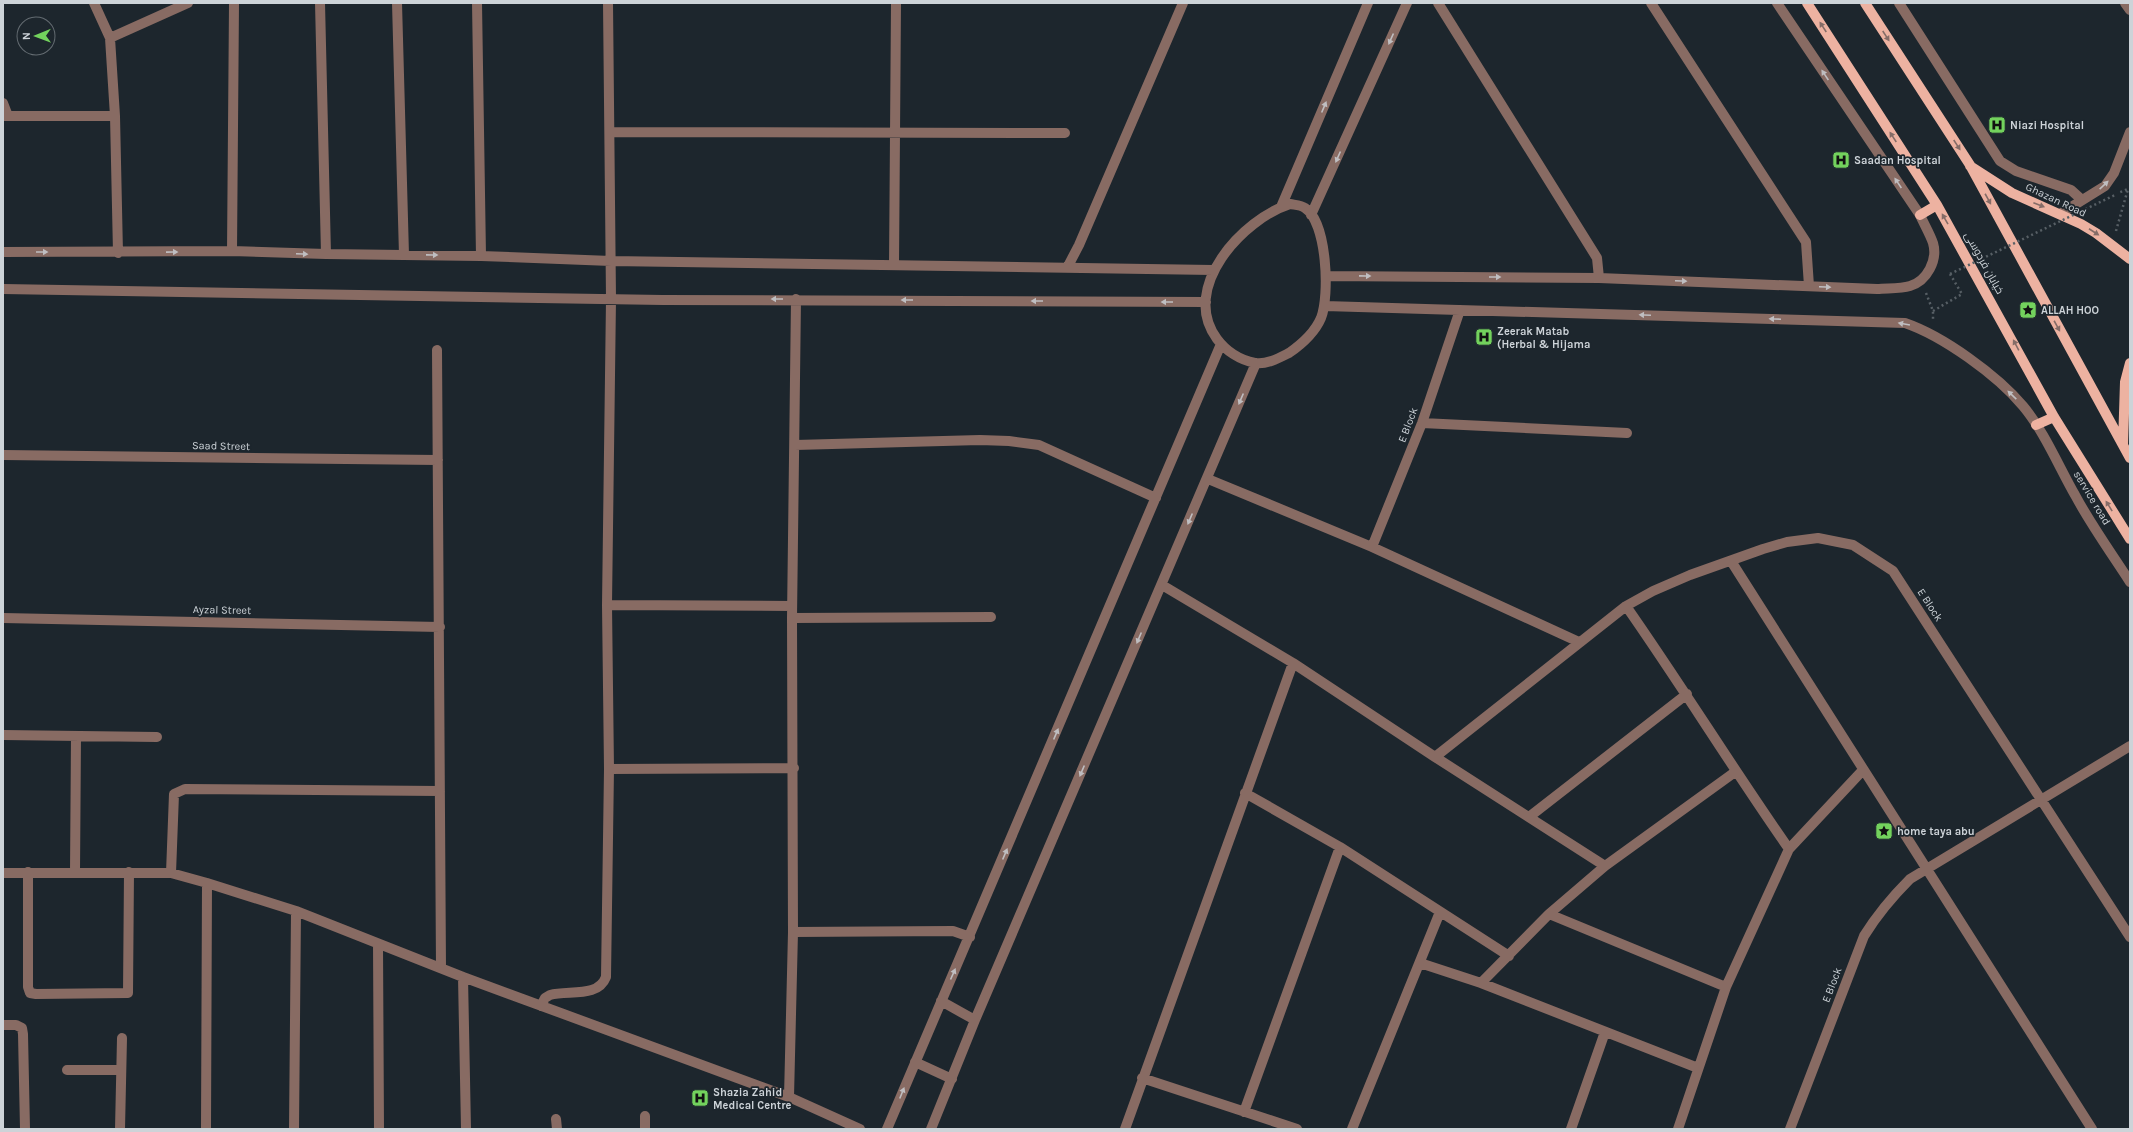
<svg xmlns="http://www.w3.org/2000/svg" width="2133" height="1132" font-family="Karla,Cairo,sans-serif">
<rect width="100%" height="100%" fill="#1d262d"/>
<g fill="none" stroke-linecap="round" stroke-linejoin="round">
<!-- path -->
<path stroke="#575f65" stroke-width="2.5" stroke-dasharray="2 3" stroke-linecap="butt" d="M 2116,231 L 2128,189 L 2118,193
M 1926,293 L 1933,311 L 1933,321
M 1933,311 L 1962,294 L 1950,274"/>
<!-- minor -->
<path stroke="#886b63" stroke-width="10" d="M 94,3 L 110,38 L 115,116 L 118,253
M 320,3 L 326,254
M 397,3 L 404,255
M 477,3 L 481,256
M 1438,3 L 1597,258 L 1599,278
M 1651,3 L 1806,242 L 1809,286
M 1899,3 L 2000,161 L 2016,171 L 2071,190 L 2082,200
M 2125,3 L 2130,10
M 110,38 L 188,3
M 3,103 L 8,116
M 3,116 L 115,116
M 611,132 L 1065,133
M 1290,204 C 1295,205 1301,205 1305,208 C 1327,222 1330,295 1321,318 C 1315,332 1302,344 1289,353 C 1279,358 1266,365 1255,363 C 1240,360 1226,351 1217,339 C 1179,288 1243,219 1290,204 Z
M 1281,207 L 1368,3
M 2060,214 L 2105,186 L 2114,173 L 2130,132
M 1311,215 L 1407,3
M 232,251 L 234,3
M 3,252 L 232,251 L 326,254 L 481,256 L 611,261 L 1213,270
M 894,265 L 896,3
M 1067,268 L 1079,245 L 1183,3
M 1326,276 L 1599,278 L 1877,289 C 1888,288 1900,289 1910,286 C 1927,281 1938,260 1933,243 C 1930,234 1924,224 1920,215 L 1777,3
M 3,289 L 663,300 L 1206,302
M 1325,306 L 1905,323 C 1943,336 1997,375 2023,406 C 2044,431 2059,467 2075,495 C 2091,525 2112,554 2130,582
M 437,350 L 441,968
M 1422,423 L 1627,433
M 795,445 L 980,440 L 1009,441 L 1039,445 L 1156,498
M 3,455 L 438,460
M 1208,479 L 1372,547 L 1422,423 L 1460,310
M 1372,547 L 1579,642
M 1731,561 L 2092,1129
M 1162,585 L 1293,663 L 1435,757 L 1605,866
M 607,605 L 792,606
M 1626,606 C 1682,686 1733,769 1789,849
M 3,618 L 440,627
M 792,618 L 991,617
M 3,735 L 157,737
M 1435,757 L 1626,606 L 1653,591 L 1690,575 L 1763,549 L 1787,542 L 1818,538 L 1853,545 L 1893,571 L 2130,937
M 609,769 L 794,768
M 1245,793 L 1340,847 L 1509,956
M 1529,817 L 1687,694
M 28,872 L 28,987 L 30,993 L 36,994 L 128,993 L 129,872
M 75,872 L 76,736
M 3,873 L 171,873 L 207,883 L 296,911 L 463,977 L 789,1097 L 860,1129
M 171,873 L 174,794 L 185,789 L 440,791
M 1549,914 L 1726,987 L 1789,849 L 1863,770
M 793,932 L 953,931 L 970,937
M 378,944 L 379,1129
M 1420,963 L 1481,983 L 1698,1068
M 463,977 L 466,1129
M 1481,983 L 1549,914 L 1605,866 L 1735,772
M 941,1001 L 975,1020
M 541,1006 L 545,998 L 550,995 C 569,990 598,998 606,977 L 609,769 L 607,605 L 611,299 L 608,3
M 3,1025 L 16,1025 L 22,1028 L 23,1034 L 25,1129
M 915,1062 L 952,1079
M 67,1070 L 121,1070
M 1142,1078 L 1297,1129
M 789,1097 L 793,932 L 792,618 L 796,299
M 1244,1112 L 1340,847
M 645,1116 L 645,1129
M 556,1119 L 557,1129
M 120,1129 L 122,1038
M 206,1129 L 207,883
M 294,1129 L 296,911
M 887,1129 L 1221,344
M 931,1129 L 975,1020 L 1256,363
M 1125,1129 L 1293,663
M 1352,1129 L 1440,912
M 1571,1129 L 1605,1032
M 1678,1129 L 1726,987
M 1790,1129 L 1864,936 C 1877,915 1892,897 1910,879 L 2130,746"/>
<!-- major -->
<path stroke="#edb2a1" stroke-width="10" d="M 1807,3 L 1937,205 L 2054,417 L 2130,539
M 1865,3 L 1970,165 L 2130,458
M 1970,166 L 2012,193 L 2081,224 L 2096,233 L 2130,259
M 1920,215 L 1937,205
M 2036,425 L 2054,417
M 2123,445 L 2125,382 L 2130,363"/>
<!-- path-bridge -->
<path stroke="#575f65" stroke-width="2.5" stroke-dasharray="2 3" stroke-linecap="butt" d="M 1950,274 L 2115,195"/>
</g>
<!-- one-way arrows -->
<defs><path id="oneway-solid" d="M-6-.8H1V-3.2L6.5 0L1 3.2V.8H-6Z"/></defs>
<g fill="#856c67">
<use href="#oneway-solid" transform="translate(1823 27) rotate(-123)"/>
<use href="#oneway-solid" transform="translate(1886 36) rotate(57)"/>
<use href="#oneway-solid" transform="translate(1893 137) rotate(-123)"/>
<use href="#oneway-solid" transform="translate(1957 145) rotate(57)"/>
<use href="#oneway-solid" transform="translate(1988 199) rotate(61)"/>
<use href="#oneway-solid" transform="translate(2039 205) rotate(21)"/>
<use href="#oneway-solid" transform="translate(1945 219) rotate(-120)"/>
<use href="#oneway-solid" transform="translate(2094 232) rotate(33)"/>
<use href="#oneway-solid" transform="translate(2057 326) rotate(61)"/>
<use href="#oneway-solid" transform="translate(2016 345) rotate(-118)"/>
<use href="#oneway-solid" transform="translate(2109 506) rotate(-122)"/>
</g>
<g fill="#bfbec1">
<use href="#oneway-solid" transform="translate(1391 39) rotate(114)"/>
<use href="#oneway-solid" transform="translate(1825 75) rotate(-124)"/>
<use href="#oneway-solid" transform="translate(1324 107) rotate(-67)"/>
<use href="#oneway-solid" transform="translate(1338 157) rotate(114)"/>
<use href="#oneway-solid" transform="translate(1898 183) rotate(-124)"/>
<use href="#oneway-solid" transform="translate(2104 185) rotate(-43)"/>
<use href="#oneway-solid" transform="translate(42 252)"/>
<use href="#oneway-solid" transform="translate(172 252) rotate(-1)"/>
<use href="#oneway-solid" transform="translate(302 254) rotate(2)"/>
<use href="#oneway-solid" transform="translate(432 255) rotate(1)"/>
<use href="#oneway-solid" transform="translate(1365 276) rotate(1)"/>
<use href="#oneway-solid" transform="translate(1495 277)"/>
<use href="#oneway-solid" transform="translate(1681 281) rotate(2)"/>
<use href="#oneway-solid" transform="translate(1825 287) rotate(2)"/>
<use href="#oneway-solid" transform="translate(777 299) rotate(180)"/>
<use href="#oneway-solid" transform="translate(907 300) rotate(-180)"/>
<use href="#oneway-solid" transform="translate(1037 301) rotate(-180)"/>
<use href="#oneway-solid" transform="translate(1167 302) rotate(-180)"/>
<use href="#oneway-solid" transform="translate(1645 315) rotate(-178)"/>
<use href="#oneway-solid" transform="translate(1775 319) rotate(-178)"/>
<use href="#oneway-solid" transform="translate(1904 324) rotate(-170)"/>
<use href="#oneway-solid" transform="translate(2012 395) rotate(-136)"/>
<use href="#oneway-solid" transform="translate(1241 399) rotate(113)"/>
<use href="#oneway-solid" transform="translate(1190 519) rotate(113)"/>
<use href="#oneway-solid" transform="translate(1139 638) rotate(113)"/>
<use href="#oneway-solid" transform="translate(1056 734) rotate(-67)"/>
<use href="#oneway-solid" transform="translate(1082 771) rotate(113)"/>
<use href="#oneway-solid" transform="translate(1005 854) rotate(-67)"/>
<use href="#oneway-solid" transform="translate(953 974) rotate(-66)"/>
<use href="#oneway-solid" transform="translate(902 1093) rotate(-68)"/>
</g>
<!-- icons -->
<defs>
<symbol id="hospital-square" viewBox="-11 -11 22 22"><rect x="-9" y="-9" width="18" height="18" rx="4" fill="#73d25d" stroke="#1d262d"/><path d="M-5-5h3v3.5h4V-5h3V5h-3V1.5h-4V5h-3Z" fill="#111"/></symbol>
<symbol id="sight-square" viewBox="-11 -11 22 22"><rect x="-9" y="-9" width="18" height="18" rx="4" fill="#73d25d" stroke="#1d262d"/><path d="M0-6L1.8-2.2L6-1.7L2.9 1.2L3.7 5.4L0 3.3L-3.7 5.4L-2.9 1.2L-6-1.7L-1.8-2.2Z" fill="#111"/></symbol>
</defs>
<g fill-rule="evenodd">
<use href="#hospital-square" x="1987" y="115" width="20" height="20"/>
<use href="#hospital-square" x="1831" y="150" width="20" height="20"/>
<use href="#sight-square" x="2018" y="300" width="20" height="20"/>
<use href="#hospital-square" x="1474" y="327" width="20" height="20"/>
<use href="#sight-square" x="1874" y="821" width="20" height="20"/>
<use href="#hospital-square" x="690" y="1088" width="20" height="20"/>
</g>
<g text-anchor="middle" dominant-baseline="central" stroke-width="3.5" stroke-linejoin="round" paint-order="stroke">
<!-- poi labels -->
<g font-size="11" font-weight="bold" fill="#cdd3d8" stroke="#1d262d" text-anchor="start">
<text x="2010" y="125">Niazi Hospital</text>
<text x="1854" y="160">Saadan Hospital</text>
<text x="2041" y="310">ALLAH HOO</text>
<text x="1497" y="331">Zeerak Matab<tspan x="1497" dy="13">(Herbal &amp; Hijama</tspan></text>
<text x="1897" y="831">home taya abu</text>
<text x="713" y="1092">Shazia Zahid<tspan x="713" dy="13">Medical Centre</tspan></text>
</g>
<!-- street labels -->
<g font-size="11" fill="#cdd3d8" stroke="#1d262d">
<text transform="translate(2056 200) rotate(25)">Ghazan Road</text>
<text transform="translate(1984 263) rotate(61)">خیابان فردوسی</text>
<text transform="translate(1408 425) rotate(-69)">E Block</text>
<text transform="translate(221 446) rotate(1)">Saad Street</text>
<text transform="translate(2092 498) rotate(59)">service road</text>
<text transform="translate(1930 605) rotate(57)">E Block</text>
<text transform="translate(222 610) rotate(1)">Ayzal Street</text>
<text transform="translate(1832 985) rotate(-69)">E Block</text>
</g>
</g>
<!-- border -->
<rect width="2133" height="1132" fill="none" stroke="#cdd3d8" stroke-width="8"/>
<!-- north arrow -->
<g transform="translate(36 36) rotate(269)"><circle r="19" fill="#1d262d" stroke="#636b71"/>
<path d="M0-3L7 15L0 10L-7 15Z" fill="#73d25d"/>
<text y="-6" font-size="11" font-weight="bold" text-anchor="middle" fill="#cdd3d8">N</text>
</g>
</svg>
